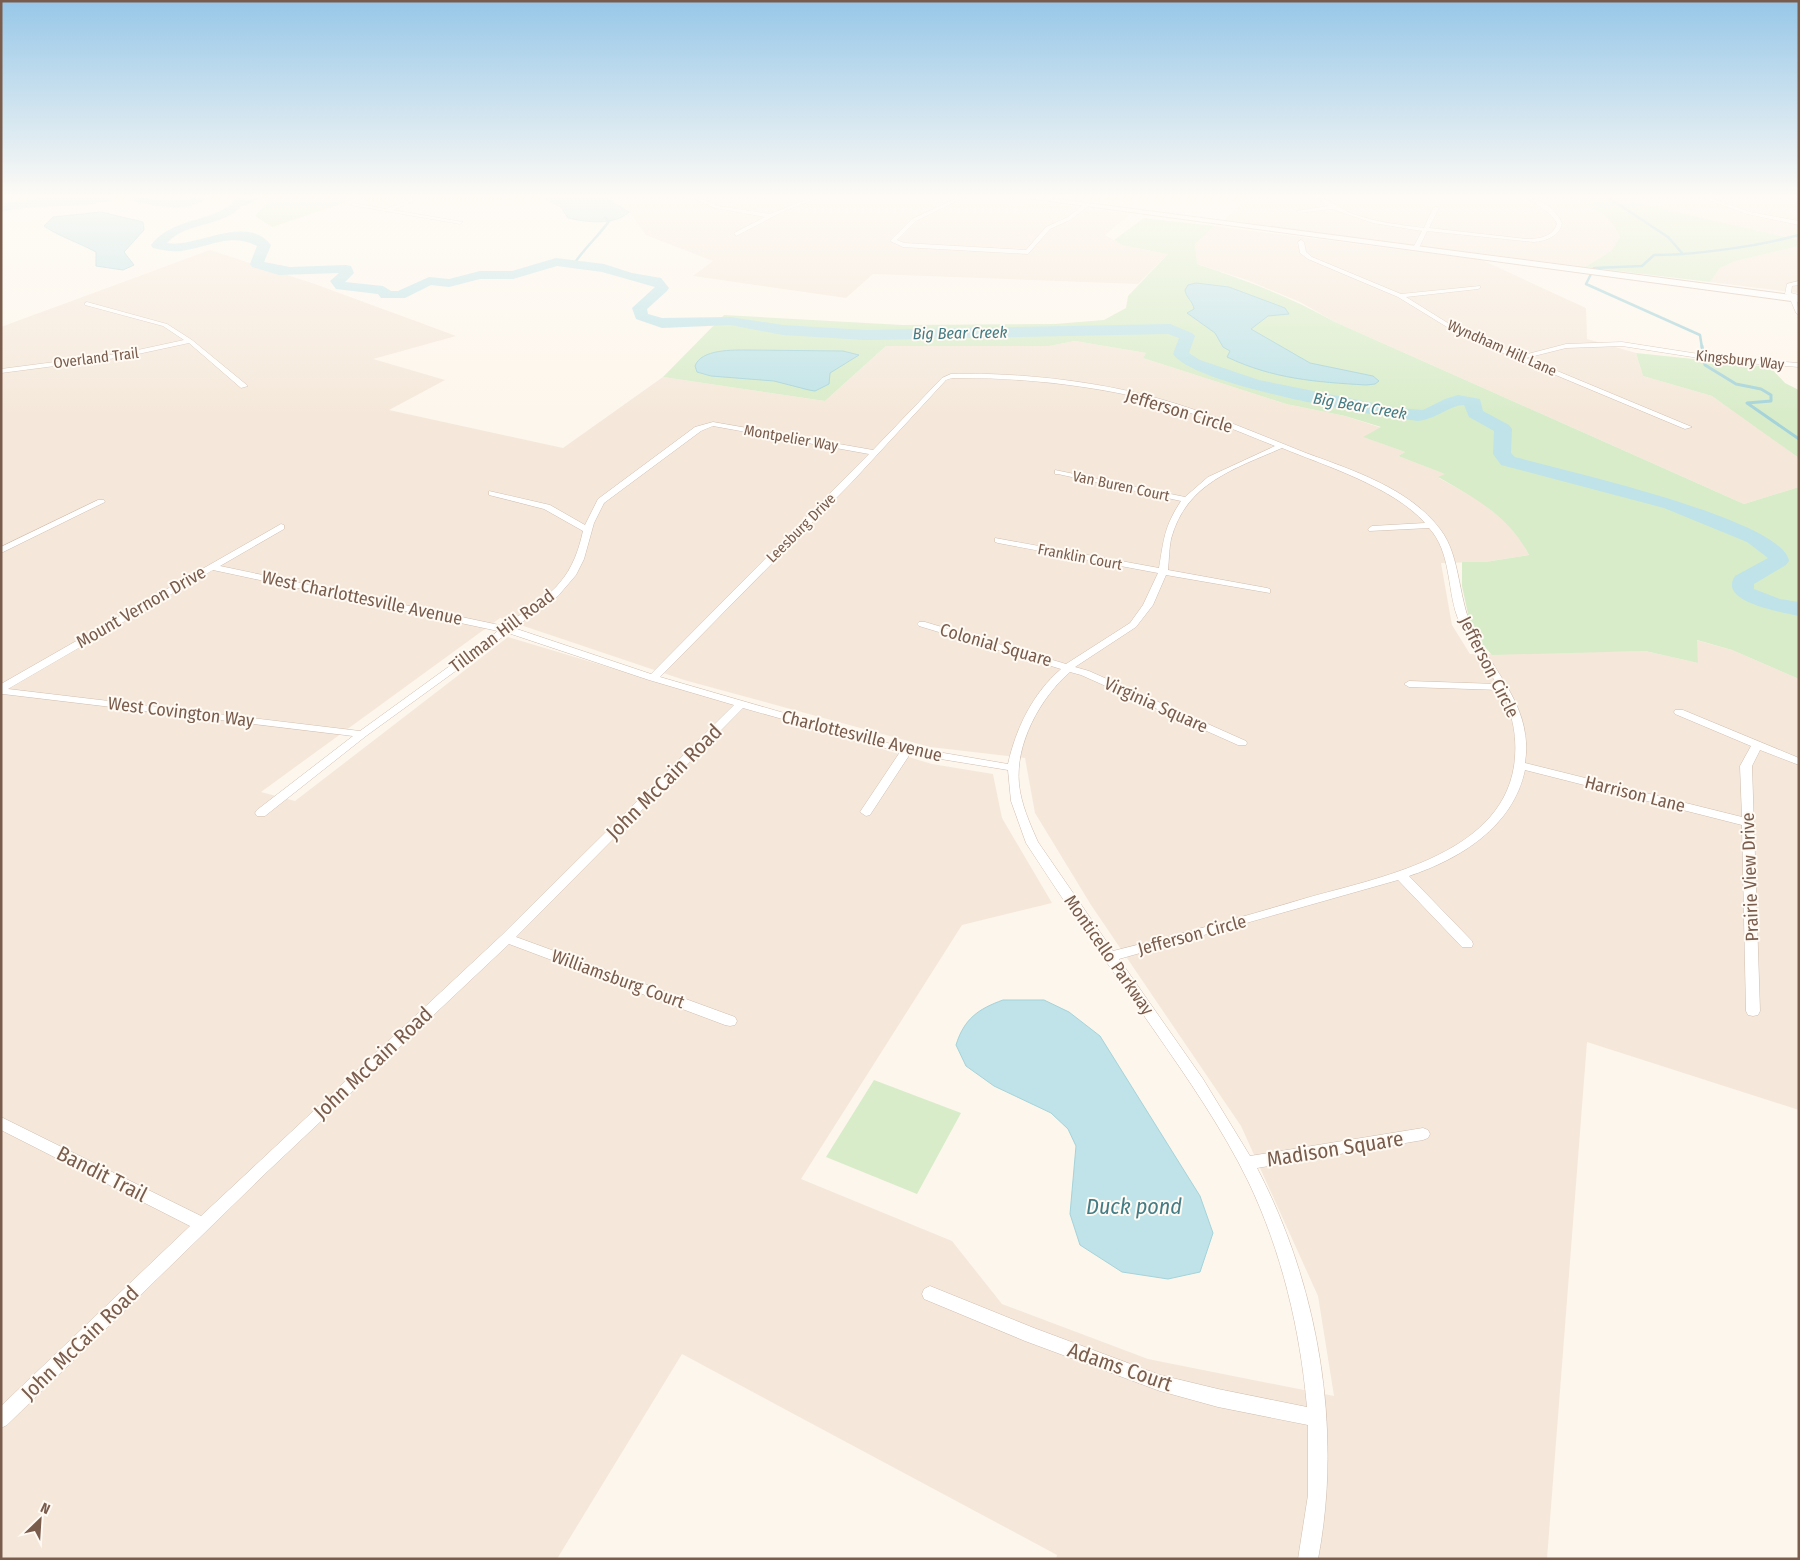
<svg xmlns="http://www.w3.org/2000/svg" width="1800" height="1560" font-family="'Fira Sans Condensed',sans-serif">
<rect width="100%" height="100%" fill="#fdf6ec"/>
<!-- residential -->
<path fill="#f5e8da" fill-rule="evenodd" d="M 605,198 L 1005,198 L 1130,214 L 1105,235 L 1122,245 L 1168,254 L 1138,284 L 873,274 L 846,298 L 693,276 L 713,261 L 646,235 L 629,212 Z
M 1245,198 L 1575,198 L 1600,212 L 1616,225 L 1620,237 L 1611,251 L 1585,267 L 1225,220 Z
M 1635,198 L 1799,198 L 1799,240 L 1642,204 Z
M 1214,226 L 1482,260 L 1586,308 L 1587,339 L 1636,353 L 1643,376 L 1712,396 L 1746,419 L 1799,458 L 1799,487 L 1744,504 L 1335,322 L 1300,302 L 1247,280 L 1197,264 L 1195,244 Z
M 1799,246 L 1799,293 L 1710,282 L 1720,268 L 1735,261 Z
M 210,250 L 315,284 L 456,336 L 373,359 L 445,380 L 389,410 L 563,448 L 663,377 L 825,401 L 886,346 L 1049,346 L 1075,341 L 1146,353 L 1143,358 L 1286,404 L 1345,416 L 1382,428 L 1364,437 L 1405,452 L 1398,456 L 1446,474 L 1439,478 L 1482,502 L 1503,519 L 1521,540 L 1529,555 L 1485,562 L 1441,563 L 1452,625 L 1470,654 L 1645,651 L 1698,663 L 1696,640 L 1732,650 L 1799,679 L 1799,1110 L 1587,1042 L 1547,1559 L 1056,1559 L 1057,1555 L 682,1354 L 557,1559 L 1,1559 L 1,327 ZM 500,618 L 684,680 L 930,747 L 1025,758 L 1035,813 L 1091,905 L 1241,1126 L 1318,1296 L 1334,1396 L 1148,1359 L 1002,1304 L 952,1241 L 801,1179 L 962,925 L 1052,903 L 1002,818 L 993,774 L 932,764 L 508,637 L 295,801 L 261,792 Z"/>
<!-- green -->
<path fill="#d8ecc9" d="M 266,198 L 358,198 L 272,227 L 255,216 L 269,202 Z
M 1575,198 L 1635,198 L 1642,204 L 1799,240 L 1799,246 L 1735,261 L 1720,268 L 1710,282 L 1585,267 L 1611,251 L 1620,237 C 1613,216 1593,208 1575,198 Z
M 1144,218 L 1214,226 L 1195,244 L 1197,264 C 1245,280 1291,297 1335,322 L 1744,504 L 1799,487 L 1799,679 L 1732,650 L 1697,640 L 1698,663 L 1645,651 L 1492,655 L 1472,633 L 1462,586 L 1462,562 L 1485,562 L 1529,555 C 1509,516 1475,498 1438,477 L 1445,474 L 1398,456 L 1405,452 L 1363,437 L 1381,427 L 1345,416 L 1286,404 L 1143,358 L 1146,353 L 1075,341 L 1049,346 L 886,346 L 825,401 L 663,377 L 724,315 L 902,325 L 1055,324 L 1104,320 L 1126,308 L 1128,296 L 1168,254 L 1122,245 L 1114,240 Z
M 1636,353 L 1770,367 L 1785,383 L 1799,390 L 1799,458 L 1712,396 L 1643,376 Z
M 874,1080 L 961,1113 L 917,1194 L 826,1157 Z"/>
<!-- water -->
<path fill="#bfe3e8" stroke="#a5d3da" d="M 543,198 L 605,198 L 629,212 C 614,226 586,222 568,218 L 561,207 Z
M 101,212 L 143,222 L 144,230 L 124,252 L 134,265 L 123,270 L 96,266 L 96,252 C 78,242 60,237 44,226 L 53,217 Z
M 1196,283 L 1229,287 L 1285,308 L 1289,314 L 1268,316 L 1251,329 L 1310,363 L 1373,376 L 1379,381 L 1375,384 L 1366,385 C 1316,382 1273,379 1227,357 L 1230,351 L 1223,347 L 1215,333 L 1187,313 L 1194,309 C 1193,301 1186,298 1185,290 L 1188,285 Z
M 748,350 L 843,351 L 859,355 L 830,373 L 829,384 L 815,391 L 809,390 L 774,381 L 711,376 L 697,372 L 695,366 C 701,349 733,350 748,350 Z
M 1003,1000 L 1044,1000 L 1069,1012 L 1100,1036 L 1200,1196 L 1213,1233 L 1200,1272 L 1168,1279 L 1122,1272 L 1080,1245 L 1070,1214 L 1076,1146 L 1068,1129 L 1051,1113 L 994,1086 L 966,1066 L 956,1045 C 964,1019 978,1009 1003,1000 Z"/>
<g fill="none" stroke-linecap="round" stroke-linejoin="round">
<!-- stream-far1 -->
<path stroke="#a5d3da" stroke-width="2.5" d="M 1609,198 L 1668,237 L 1682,253
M 233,208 L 258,198
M 574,264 C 584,248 599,236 609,221 L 605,218
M 1702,348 L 1700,335 L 1586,284 L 1594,268 L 1642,266 L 1654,255 C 1696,255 1758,246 1799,235"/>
<!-- stream -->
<path stroke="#a5d3da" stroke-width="3" d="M 1702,346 L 1705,365 L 1736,384 L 1761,389 L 1771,395 L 1771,401 L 1747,403 L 1799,439"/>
<!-- river -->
<path fill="#bfe3e8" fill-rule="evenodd" d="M 111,198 L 109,201 C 74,209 37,203 1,212 L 1,204 L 39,198 Z
M 131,198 L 176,200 L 206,198 C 190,214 152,205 133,201 Z
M 235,198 L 247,198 C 231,229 188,219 167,243 C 196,249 245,213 271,245 L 264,262 L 290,267 L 346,265 L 351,266 L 354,273 L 345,282 L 383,286 L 391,291 L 398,291 L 429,277 L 449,279 L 480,271 L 512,271 L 556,258 L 604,264 L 632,273 L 661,278 L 669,288 L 667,291 L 647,309 L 648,314 L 662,318 L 730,317 L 783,325 L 866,330 L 1170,324 L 1192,333 L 1195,336 L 1189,353 L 1200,360 L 1259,380 L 1398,408 L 1423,410 L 1445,399 L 1458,395 L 1480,399 L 1483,411 L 1509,425 L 1512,429 L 1511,453 L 1515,457 C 1558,469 1783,519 1789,561 L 1786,565 L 1754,584 L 1754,589 L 1780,599 L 1799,602 L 1799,616 C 1783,612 1717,603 1735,576 L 1768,558 L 1747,542 L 1664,508 L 1501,465 L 1493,454 L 1494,431 L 1469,417 L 1464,405 C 1451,405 1436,419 1418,421 C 1374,416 1195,386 1173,354 L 1179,338 L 1168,334 L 866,340 L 783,335 L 730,325 L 662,328 L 636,319 L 632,308 L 655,287 L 602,272 L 557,266 L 513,279 L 480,279 L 449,287 L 431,285 L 405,298 L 381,298 L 378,294 L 336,289 L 330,281 L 339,273 L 279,275 L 252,267 L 250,264 L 257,246 C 230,232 208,248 181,251 C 171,252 163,250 153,248 L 151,245 C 172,216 222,222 235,198 Z"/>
<defs>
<path id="street" d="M 414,198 L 421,198 L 393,210 L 463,222 L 460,224 L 350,205 L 353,203 L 386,209 Z
M 693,198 L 700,198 L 718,206 L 770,214 L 811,198 L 818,198 L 784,211 L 736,236 L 734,233 L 765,217 L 715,208 Z
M 957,198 L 963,198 L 916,221 L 897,240 L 904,243 L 1026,250 L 1046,227 L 1068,217 L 1084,204 L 1089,205 L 1072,219 L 1050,229 L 1028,254 L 903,247 L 890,241 L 912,219 Z
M 1318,198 C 1328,198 1342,210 1353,214 C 1376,222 1400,225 1424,228 L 1433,208 L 1436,206 L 1439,208 L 1429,228 L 1527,239 C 1538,239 1554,237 1557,223 L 1550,214 L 1528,198 C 1541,198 1557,211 1562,223 C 1560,236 1546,241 1534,242 L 1427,231 L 1419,248 L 1416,250 L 1413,248 L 1422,231 L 1373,223 L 1332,209 L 1299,213 L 1296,211 L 1328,206 Z
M 1703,198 L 1710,198 L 1750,212 L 1799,221 L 1799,225 L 1747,214 Z
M 1301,240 L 1304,242 L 1306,252 L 1312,257 L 1401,294 L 1480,286 L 1480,288 L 1478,289 L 1406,297 L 1451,325 L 1520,356 L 1566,344 L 1622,342 L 1718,357 L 1799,363 L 1799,367 L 1718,361 L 1622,346 L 1566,348 L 1526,358 L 1692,427 L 1685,429 L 1486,346 L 1447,327 L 1398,297 L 1308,259 L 1300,253 L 1298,242 Z
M 1799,281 L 1799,285 L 1792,286 L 1791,293 L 1799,295 L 1797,301 L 1799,315 L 1796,313 L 1791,301 L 1793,297 L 1785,294 L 1787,284 Z
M 87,302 L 167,324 L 192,340 L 248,386 L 241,388 L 189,343 L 124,357 L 1,373 L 1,369 L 124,353 L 184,340 L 163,326 L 85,305 L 85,303 Z
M 951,374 C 1016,372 1097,381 1160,399 C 1210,413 1258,434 1306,453 C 1352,470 1409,488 1440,529 C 1462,557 1457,602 1476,636 C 1499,678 1533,711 1525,763 L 1742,817 L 1740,766 L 1751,746 L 1675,714 L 1674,712 L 1675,710 L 1683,710 L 1799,758 L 1799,765 L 1760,750 L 1752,766 L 1760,1011 L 1758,1015 L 1753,1016 L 1748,1015 L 1746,1011 L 1742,825 L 1525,770 C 1513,827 1460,859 1409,876 L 1472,941 L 1473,944 L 1472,947 L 1462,947 L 1398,880 L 1119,959 L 1203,1079 L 1250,1156 L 1423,1128 L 1428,1130 L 1430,1134 L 1428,1138 L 1423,1140 L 1257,1168 C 1318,1284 1343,1429 1318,1559 L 1298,1559 L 1308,1495 L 1308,1425 L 1218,1407 L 1160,1391 L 1025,1341 L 924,1299 L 922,1294 L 924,1289 L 930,1286 L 1034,1328 L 1160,1375 L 1218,1389 L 1307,1407 C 1300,1329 1282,1252 1248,1181 C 1222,1128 1188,1079 1154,1030 C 1111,968 1067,907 1026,843 L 1011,801 L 1008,770 L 910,754 L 870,815 L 866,816 L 860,812 L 900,752 L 743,708 L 516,937 L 735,1017 L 737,1021 L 735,1025 L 730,1026 L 725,1025 L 509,944 L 268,1171 L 7,1425 L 1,1428 L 1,1406 L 190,1226 L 1,1130 L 1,1117 L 201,1216 L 502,935 L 734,705 L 649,680 L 508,633 L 366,736 L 265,816 L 257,816 L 255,813 L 257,810 L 353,736 L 3,694 L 1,694 L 1,684 L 281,524 L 284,525 L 284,529 L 220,566 L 504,626 C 547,596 571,586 583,531 L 544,509 L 489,495 L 489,491 L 550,505 L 585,525 L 598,499 L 695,427 L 713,422 L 873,450 L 942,378 ZM 952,378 C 1015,377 1092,385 1153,401 C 1195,413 1235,430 1275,446 L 1208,477 L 1185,497 L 1055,470 L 1055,474 L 1058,474 L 1181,501 C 1164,527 1164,539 1159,568 L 995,538 L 995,542 L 998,543 L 1158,573 L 1143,605 L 1130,623 L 1066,664 L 925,622 L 919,622 L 917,624 L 919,626 L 1061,669 C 1033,693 1016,728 1008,764 L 891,744 L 660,677 L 852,482 L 946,380 ZM 713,426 L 869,454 L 651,674 L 514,628 L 558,596 L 576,575 L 584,559 L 594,523 L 604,503 L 701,431 ZM 1282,448 C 1326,466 1393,487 1425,523 L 1372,526 L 1368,529 L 1369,531 L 1429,528 C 1451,552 1447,587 1457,616 C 1466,641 1483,662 1497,684 L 1409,681 L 1404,684 L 1409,687 L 1501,690 C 1513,714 1518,739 1514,766 C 1500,857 1375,878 1303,899 C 1240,918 1177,935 1113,951 L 1038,842 C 1030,824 1021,804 1019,784 C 1015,744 1040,698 1070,672 L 1081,675 L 1238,745 L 1246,745 L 1247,743 L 1246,741 L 1089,671 L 1075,667 L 1136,627 L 1153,605 L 1166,575 L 1270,593 L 1270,589 L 1267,588 L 1168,570 C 1169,560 1169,549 1171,539 C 1186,483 1234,469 1282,448 ZM 213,570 L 498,631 L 360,731 L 8,689 Z
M 98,500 L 104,500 L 105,502 L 1,553 L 1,547 Z"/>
<path id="secondary" d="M 1027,198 L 1049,198 L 1799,296 L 1799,302 Z"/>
</defs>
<!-- street casing -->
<use href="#street" stroke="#d1beb0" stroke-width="1"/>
<!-- secondary casing -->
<use href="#secondary" stroke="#d6c0b0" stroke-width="2"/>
<!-- street -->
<use href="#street" fill="#fff" fill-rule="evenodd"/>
<!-- secondary -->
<use href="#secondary" fill="#fff" fill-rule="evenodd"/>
</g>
<!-- sky -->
<linearGradient id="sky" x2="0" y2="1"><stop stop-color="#97c7e8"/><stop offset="0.47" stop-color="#fefbf6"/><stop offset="1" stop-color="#fefbf6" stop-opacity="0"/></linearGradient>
<rect width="1800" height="417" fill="url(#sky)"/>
<g text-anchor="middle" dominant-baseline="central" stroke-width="4" stroke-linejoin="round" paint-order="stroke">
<!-- far-street labels -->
<g font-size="15" fill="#7a5c4d" stroke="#fffaf3">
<text transform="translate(1502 348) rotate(24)">Wyndham Hill Lane</text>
<text transform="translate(96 358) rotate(-7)">Overland Trail</text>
<text transform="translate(1740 360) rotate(6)">Kingsbury Way</text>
<text transform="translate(791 438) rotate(10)">Montpelier Way</text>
<text transform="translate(1121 486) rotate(12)">Van Buren Court</text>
<text transform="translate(801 528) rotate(-45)">Leesburg Drive</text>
<text transform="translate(1080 557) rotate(11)">Franklin Court</text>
</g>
<!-- far-water labels -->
<g font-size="16" font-style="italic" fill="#437c86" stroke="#fffaf3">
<text transform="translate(960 333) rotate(-1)">Big Bear Creek</text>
<text transform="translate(1360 406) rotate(10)">Big Bear Creek</text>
</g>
<!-- street labels -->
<g font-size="18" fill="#7a5c4d" stroke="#fffaf3">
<text transform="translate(1179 411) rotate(17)">Jefferson Circle</text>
<text transform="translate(362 598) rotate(12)">West Charlottesville Avenue</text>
<text transform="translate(141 607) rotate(-30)">Mount Vernon Drive</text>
<text transform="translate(502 631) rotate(-37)">Tillman Hill Road</text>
<text transform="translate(996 645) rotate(16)">Colonial Square</text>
<text transform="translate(1489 667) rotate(63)">Jefferson Circle</text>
<text transform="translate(1156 705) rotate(24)">Virginia Square</text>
<text transform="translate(181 712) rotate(7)">West Covington Way</text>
<text transform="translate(862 736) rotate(14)">Charlottesville Avenue</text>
<text transform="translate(1635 794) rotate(14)">Harrison Lane</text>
<text transform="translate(1750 877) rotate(-92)">Prairie View Drive</text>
<text transform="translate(1192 935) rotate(-15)">Jefferson Circle</text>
<text transform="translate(1109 955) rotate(55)">Monticello Parkway</text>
<text transform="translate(618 979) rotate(20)">Williamsburg Court</text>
</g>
<!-- near-street labels -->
<g font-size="21" fill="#7a5c4d" stroke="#fffaf3">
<text transform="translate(664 782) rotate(-45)">John McCain Road</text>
<text transform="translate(373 1063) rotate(-43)">John McCain Road</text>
<text transform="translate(1335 1149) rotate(-9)">Madison Square</text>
<text transform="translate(102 1174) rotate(27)">Bandit Trail</text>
<text transform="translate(80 1343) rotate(-44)">John McCain Road</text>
<text transform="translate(1120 1367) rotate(19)">Adams Court</text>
</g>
<!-- near-water labels -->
<g font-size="22" font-style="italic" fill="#437c86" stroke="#fffaf3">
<text x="1134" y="1206">Duck pond</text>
</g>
</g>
<!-- border -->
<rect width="1800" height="1560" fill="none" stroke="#7a5c4d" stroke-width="5"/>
<!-- north arrow -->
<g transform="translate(40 1520) rotate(25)" stroke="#fffaf3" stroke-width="4" paint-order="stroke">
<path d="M0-4L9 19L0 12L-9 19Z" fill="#7a5c4d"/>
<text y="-8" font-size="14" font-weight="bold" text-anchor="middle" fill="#7a5c4d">N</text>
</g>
</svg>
